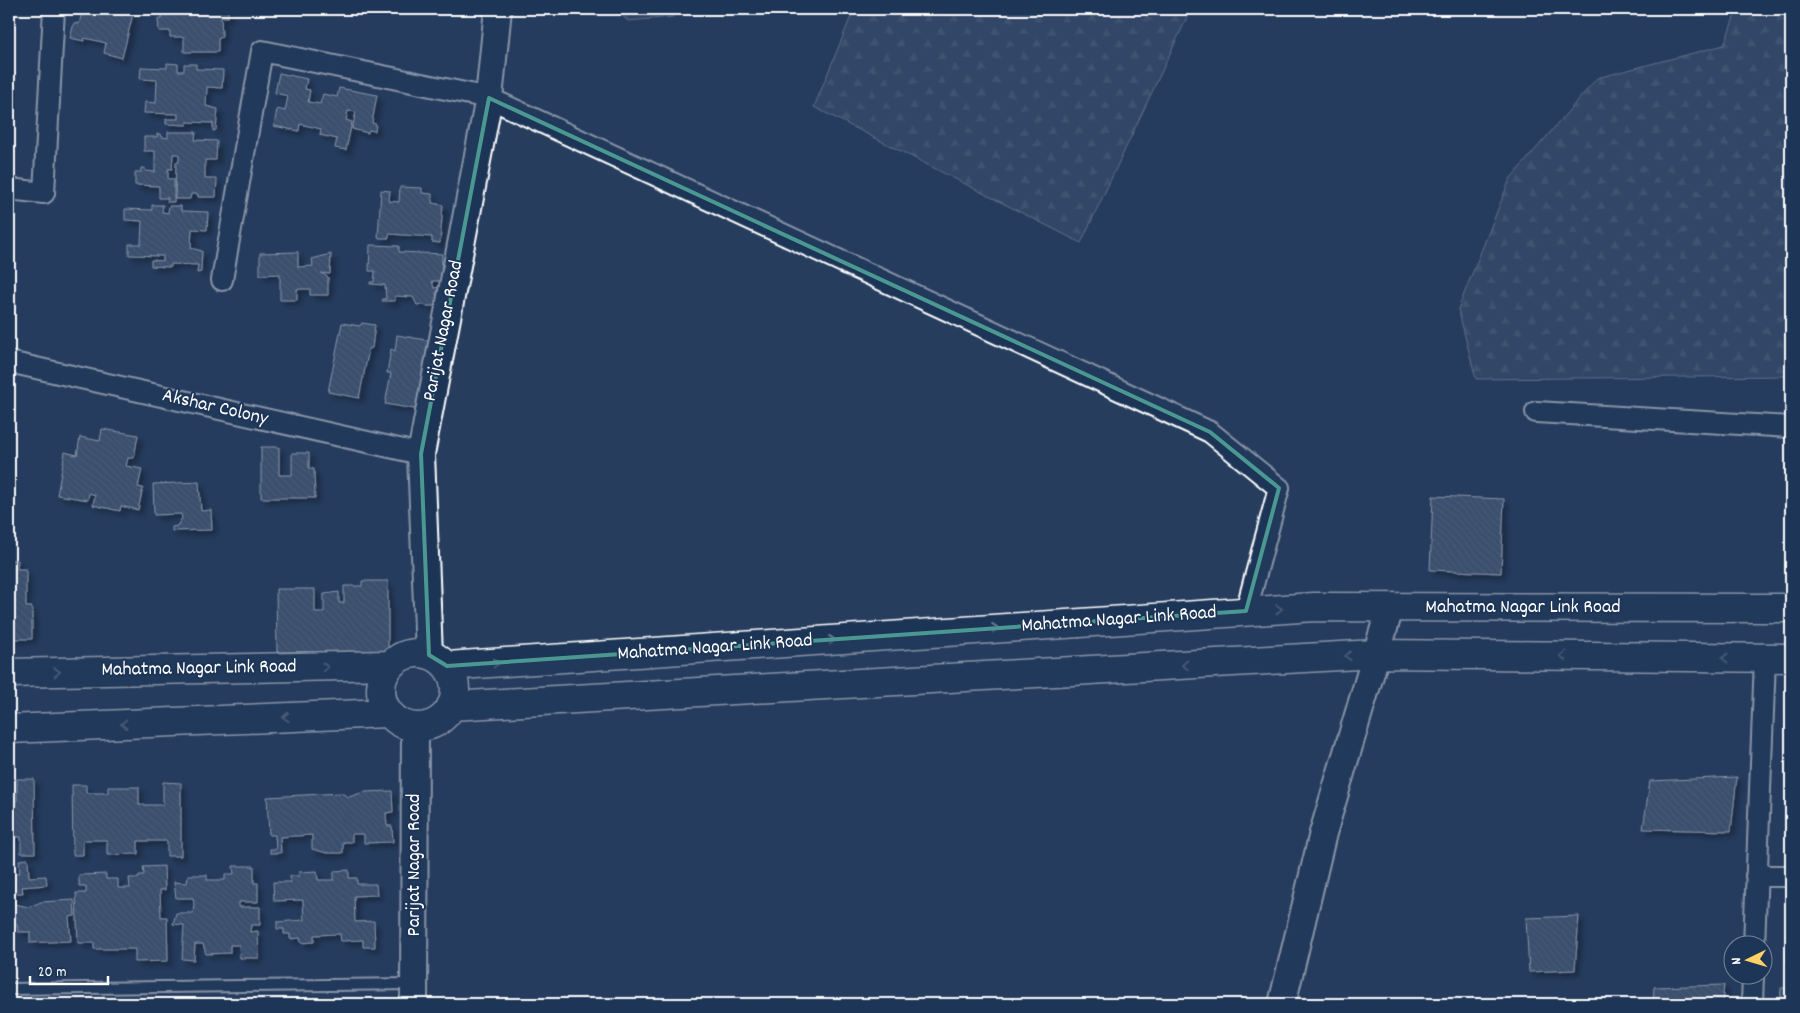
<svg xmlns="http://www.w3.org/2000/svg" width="1800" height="1013" font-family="Dekko,sans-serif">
<defs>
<pattern id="forest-firs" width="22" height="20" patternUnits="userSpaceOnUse" patternTransform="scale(1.25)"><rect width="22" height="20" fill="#425672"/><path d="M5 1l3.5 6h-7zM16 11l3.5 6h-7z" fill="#5e6f87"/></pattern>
<pattern id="building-back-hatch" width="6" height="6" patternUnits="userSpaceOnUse" patternTransform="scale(1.25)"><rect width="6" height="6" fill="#556781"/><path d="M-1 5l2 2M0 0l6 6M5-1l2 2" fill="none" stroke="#6e7e94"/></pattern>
<filter id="shadow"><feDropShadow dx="4.5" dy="4.5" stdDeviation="2.5" flood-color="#0009"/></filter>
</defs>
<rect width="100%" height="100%" fill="#263d5e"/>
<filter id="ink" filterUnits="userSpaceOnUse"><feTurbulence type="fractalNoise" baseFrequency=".02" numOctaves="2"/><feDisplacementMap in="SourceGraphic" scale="10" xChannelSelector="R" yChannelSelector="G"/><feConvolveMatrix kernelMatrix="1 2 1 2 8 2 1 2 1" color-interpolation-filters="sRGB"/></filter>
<g filter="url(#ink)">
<!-- green -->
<path fill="#425672" stroke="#a0aab8" d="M 77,998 L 390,998 L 390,1004 L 77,1004 Z"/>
<!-- forest -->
<path fill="url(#forest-firs)" stroke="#a0aab8" d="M 615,9 L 676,9 L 673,17 L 628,21 Z
M 854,9 L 1191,9 L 1081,243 L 814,107 Z
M 1737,9 L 1791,9 L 1791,376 L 1476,379 L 1458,309 L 1510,179 L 1597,78 L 1724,45 Z"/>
<!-- building -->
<path fill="url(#building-back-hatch)" stroke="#fff" filter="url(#shadow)" d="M 83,9 L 111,9 L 133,14 L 122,58 L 104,53 L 106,43 L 85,38 L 84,41 L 70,38 L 74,23 L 79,24 Z
M 162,9 L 228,9 L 228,17 L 221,17 L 222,37 L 218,39 L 218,52 L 184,52 L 184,37 L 170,37 L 170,31 L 159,31 L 158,19 L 162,19 Z
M 167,63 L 178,64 L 178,71 L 184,71 L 184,64 L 196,64 L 196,69 L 223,70 L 222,88 L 207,87 L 206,106 L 218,109 L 216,130 L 213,131 L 213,123 L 187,122 L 187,125 L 166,124 L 166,119 L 178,119 L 178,114 L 144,113 L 145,102 L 156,103 L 157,80 L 140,79 L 141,67 L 167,68 Z
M 279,73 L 307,79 L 305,89 L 310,90 L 308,102 L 320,104 L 323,94 L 337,97 L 339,88 L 377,95 L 372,123 L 376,124 L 375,131 L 369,130 L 368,133 L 352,129 L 356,112 L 348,111 L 346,120 L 352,122 L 346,150 L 335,148 L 337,139 L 320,135 L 321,129 L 300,124 L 299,131 L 274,126 L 277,109 L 285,111 L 288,96 L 275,93 Z
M 168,132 L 196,132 L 195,140 L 217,141 L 216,160 L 205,160 L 205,179 L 217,179 L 216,197 L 198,197 L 198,194 L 191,194 L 190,199 L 175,199 L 176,162 L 179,162 L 179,154 L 173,154 L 172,169 L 168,169 L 168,179 L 174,179 L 174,202 L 167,202 L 168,198 L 159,198 L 159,186 L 135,185 L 135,172 L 141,172 L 141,168 L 145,168 L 145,171 L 155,172 L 155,151 L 144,151 L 144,137 L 157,137 L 157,134 L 161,134 L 162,137 L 168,138 Z
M 400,187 L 422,188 L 422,193 L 432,194 L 432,203 L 443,205 L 440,243 L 432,242 L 432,237 L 389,234 L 389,238 L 378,238 L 381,190 L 390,191 L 389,201 L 399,202 Z
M 152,205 L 163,205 L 162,212 L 168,213 L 169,206 L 181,206 L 181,211 L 208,212 L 207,230 L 192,229 L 191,248 L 202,251 L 201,272 L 197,273 L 198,265 L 171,264 L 171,267 L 151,266 L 151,260 L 163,261 L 163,256 L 129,255 L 129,244 L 141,244 L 142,221 L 125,220 L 125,209 L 152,210 Z
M 370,245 L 399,246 L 399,252 L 442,254 L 441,281 L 432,281 L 434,288 L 441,287 L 440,294 L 436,293 L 438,306 L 426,306 L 422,304 L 417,305 L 413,297 L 395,296 L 395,301 L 382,301 L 383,299 L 386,299 L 385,285 L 370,284 L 370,282 L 374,282 L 375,271 L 369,271 Z
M 298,252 L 298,267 L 313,266 L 312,259 L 331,254 L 330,274 L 321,273 L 328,277 L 328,295 L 310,295 L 310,289 L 297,289 L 297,300 L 280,300 L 280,274 L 260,275 L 260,253 Z
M 342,323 L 360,326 L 362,323 L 375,325 L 372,348 L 369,349 L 359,398 L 328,392 Z
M 397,335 L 432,341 L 420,410 L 385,404 L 391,373 L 387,373 L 391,349 L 395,351 Z
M 102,429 L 138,435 L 134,458 L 128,458 L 126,466 L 142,469 L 138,487 L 143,488 L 138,510 L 121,506 L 120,511 L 93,505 L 95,495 L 89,493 L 88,500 L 57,495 L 65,452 L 77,455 L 80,437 L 100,441 Z
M 261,447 L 279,447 L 279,475 L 292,475 L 292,453 L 309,453 L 309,469 L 314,469 L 315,498 L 261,498 Z
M 199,482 L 201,511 L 211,510 L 212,530 L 172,531 L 172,527 L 177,526 L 182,518 L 181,514 L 154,515 L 153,484 Z
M 1433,496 L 1504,499 L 1501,573 L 1430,570 Z
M 9,560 L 18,560 L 17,569 L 26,569 L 26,607 L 32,607 L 32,639 L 9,639 Z
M 362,581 L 388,581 L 388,651 L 277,652 L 276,589 L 315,589 L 315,612 L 324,612 L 324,594 L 339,592 L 339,603 L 344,603 L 344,586 L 362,586 Z
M 1737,777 L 1731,831 L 1643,829 L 1650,781 Z
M 17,779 L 34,779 L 35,853 L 21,853 L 21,837 L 9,837 L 9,801 L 17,801 Z
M 163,782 L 181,783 L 181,856 L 167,856 L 167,841 L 138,841 L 138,854 L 107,855 L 107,840 L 83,840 L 83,855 L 73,855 L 72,785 L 86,785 L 86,793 L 108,793 L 108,787 L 139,787 L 139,805 L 163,805 Z
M 392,791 L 393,812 L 386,813 L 387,826 L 392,826 L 393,842 L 364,843 L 364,834 L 352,834 L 352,842 L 343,842 L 343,853 L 327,853 L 312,849 L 312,835 L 280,837 L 281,853 L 270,853 L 270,849 L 276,849 L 275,835 L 269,835 L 267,797 L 341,793 L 349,797 L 364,792 Z
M 28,859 L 29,877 L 46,876 L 47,885 L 22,887 L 23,893 L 14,893 L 14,904 L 29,907 L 41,902 L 74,900 L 75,916 L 69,917 L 71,941 L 30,943 L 30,932 L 18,932 L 17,924 L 9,924 L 9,873 L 20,873 L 19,860 Z
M 164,866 L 165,890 L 160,890 L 161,917 L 167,917 L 168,961 L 135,962 L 135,949 L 94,949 L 94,943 L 78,943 L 76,893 L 86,893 L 86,886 L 79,886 L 79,875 L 106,874 L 106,879 L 118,879 L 118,888 L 130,888 L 129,878 L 139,878 L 139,875 L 144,875 L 143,867 Z
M 233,866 L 254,866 L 254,883 L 258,883 L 258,902 L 239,902 L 239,907 L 260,907 L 260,925 L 251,925 L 250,932 L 258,931 L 259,958 L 240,958 L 239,945 L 230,945 L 230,953 L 206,954 L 203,944 L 195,944 L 194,960 L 182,959 L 184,925 L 173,924 L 176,913 L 193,913 L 194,904 L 193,898 L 176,898 L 174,882 L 187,883 L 188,875 L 207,875 L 207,880 L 225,880 L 225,874 L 234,874 Z
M 349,870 L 349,878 L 357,878 L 357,884 L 376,884 L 377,895 L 354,896 L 355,922 L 374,921 L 375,947 L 363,947 L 363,940 L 341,941 L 340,934 L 314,935 L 314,942 L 301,943 L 300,938 L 290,939 L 290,934 L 284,934 L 284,929 L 277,929 L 277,922 L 304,920 L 303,900 L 274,901 L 273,882 L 291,882 L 290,876 L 299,876 L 299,872 L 317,871 L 318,880 L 334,880 L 334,871 Z
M 1788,905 L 1791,905 L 1791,962 L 1786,962 Z
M 1579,916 L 1575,970 L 1529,972 L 1526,918 Z
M 1724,985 L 1722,1004 L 1653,1004 L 1654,987 Z
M 1781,988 L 1791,988 L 1791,1004 L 1780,1004 Z"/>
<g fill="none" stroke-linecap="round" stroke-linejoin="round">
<defs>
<path id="service" d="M 9,989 L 413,984"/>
<path id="minor" d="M 9,189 L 44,193 L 54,9
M 222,280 L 262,51 L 489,98 L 1210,432 L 1279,488 L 1246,611
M 9,362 L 421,454
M 1536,412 L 1791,427
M 1756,876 L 1791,876
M 1754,946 L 1765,659
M 1752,1004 L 1753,976"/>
<path id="tertiary" d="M 429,655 L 421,454 L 489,98 L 498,9
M 414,1004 L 415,727
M 1282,1004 L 1323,833 L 1390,608"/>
<path id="secondary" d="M381 690a37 37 0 1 1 74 0a37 37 0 1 1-74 0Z
M 447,666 L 1314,607 L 1791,608
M 9,673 L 390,665
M 451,706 L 1376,654 L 1791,658
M 9,729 L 387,713"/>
</defs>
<!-- service casing -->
<use href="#service" stroke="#fff" stroke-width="14"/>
<!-- minor casing -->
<use href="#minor" stroke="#fff" stroke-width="24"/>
<!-- tertiary casing -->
<use href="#tertiary" stroke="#fff" stroke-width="30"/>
<!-- secondary casing -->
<use href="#secondary" stroke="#fff" stroke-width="31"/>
<!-- service -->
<use href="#service" stroke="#1d3557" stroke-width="10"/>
<!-- minor -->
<use href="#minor" stroke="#1d3557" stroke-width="20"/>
<!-- tertiary -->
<use href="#tertiary" stroke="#1d3557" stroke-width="26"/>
<!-- secondary -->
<use href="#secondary" stroke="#1d3557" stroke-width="28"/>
</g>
<!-- one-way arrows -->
<defs><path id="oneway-chevron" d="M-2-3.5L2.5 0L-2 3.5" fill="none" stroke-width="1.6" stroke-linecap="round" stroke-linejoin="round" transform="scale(1.25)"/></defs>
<g stroke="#6c7c92">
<use href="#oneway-chevron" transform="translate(1279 609) rotate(-4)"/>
<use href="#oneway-chevron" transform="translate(995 628) rotate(-4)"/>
<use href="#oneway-chevron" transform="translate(832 640) rotate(-4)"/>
<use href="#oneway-chevron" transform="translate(1348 656) rotate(177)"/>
<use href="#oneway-chevron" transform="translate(1563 656) rotate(-179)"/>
<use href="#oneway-chevron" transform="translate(1725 658) rotate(-179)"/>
<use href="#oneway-chevron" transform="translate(496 663) rotate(-4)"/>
<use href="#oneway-chevron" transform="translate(1185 665) rotate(177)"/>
<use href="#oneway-chevron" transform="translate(325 667) rotate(-1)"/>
<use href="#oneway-chevron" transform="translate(57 672) rotate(-1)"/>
<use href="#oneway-chevron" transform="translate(286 717) rotate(178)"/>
<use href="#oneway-chevron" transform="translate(124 724) rotate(178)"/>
</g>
</g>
<!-- marked area -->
<path d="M0 0H1800V1013H0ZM 489,98 L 1210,432 L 1279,488 L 1246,611 L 447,666 L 429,655 L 421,454 Z" fill="#263d5e" fill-opacity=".55" fill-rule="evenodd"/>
<path fill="none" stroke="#4b9892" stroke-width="4" stroke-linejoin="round" d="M 489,98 L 1210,432 L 1279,488 L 1246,611 L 447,666 L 429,655 L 421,454 Z"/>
<g text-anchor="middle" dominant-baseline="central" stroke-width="4" stroke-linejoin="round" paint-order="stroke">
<!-- street labels -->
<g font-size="20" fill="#fff" stroke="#1d3557">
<text transform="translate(444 331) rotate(-79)">Parijat Nagar Road</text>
<text transform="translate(215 408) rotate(13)">Akshar Colony</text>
<text x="1523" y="608">Mahatma Nagar Link Road</text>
<text transform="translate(1119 620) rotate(-4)">Mahatma Nagar Link Road</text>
<text transform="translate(715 648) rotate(-4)">Mahatma Nagar Link Road</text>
<text transform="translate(199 669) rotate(-1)">Mahatma Nagar Link Road</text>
<text transform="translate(415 865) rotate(-90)">Parijat Nagar Road</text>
</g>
</g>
<!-- margin -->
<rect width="1800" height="1013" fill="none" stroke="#1d3557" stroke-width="30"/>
<rect x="15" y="15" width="1770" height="983" fill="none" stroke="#fff" stroke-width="2" filter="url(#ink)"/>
<!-- north arrow -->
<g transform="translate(1748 960) rotate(265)"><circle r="24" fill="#1d3557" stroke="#77869a"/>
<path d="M0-4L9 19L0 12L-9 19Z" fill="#ffd166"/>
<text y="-8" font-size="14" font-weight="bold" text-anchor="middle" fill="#ffffff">N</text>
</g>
<!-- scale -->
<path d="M30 976v8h78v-8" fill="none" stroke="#ffffff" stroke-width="2.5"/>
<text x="38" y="976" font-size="15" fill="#ffffff" stroke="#1d3557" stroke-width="4" paint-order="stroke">20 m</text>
</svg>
